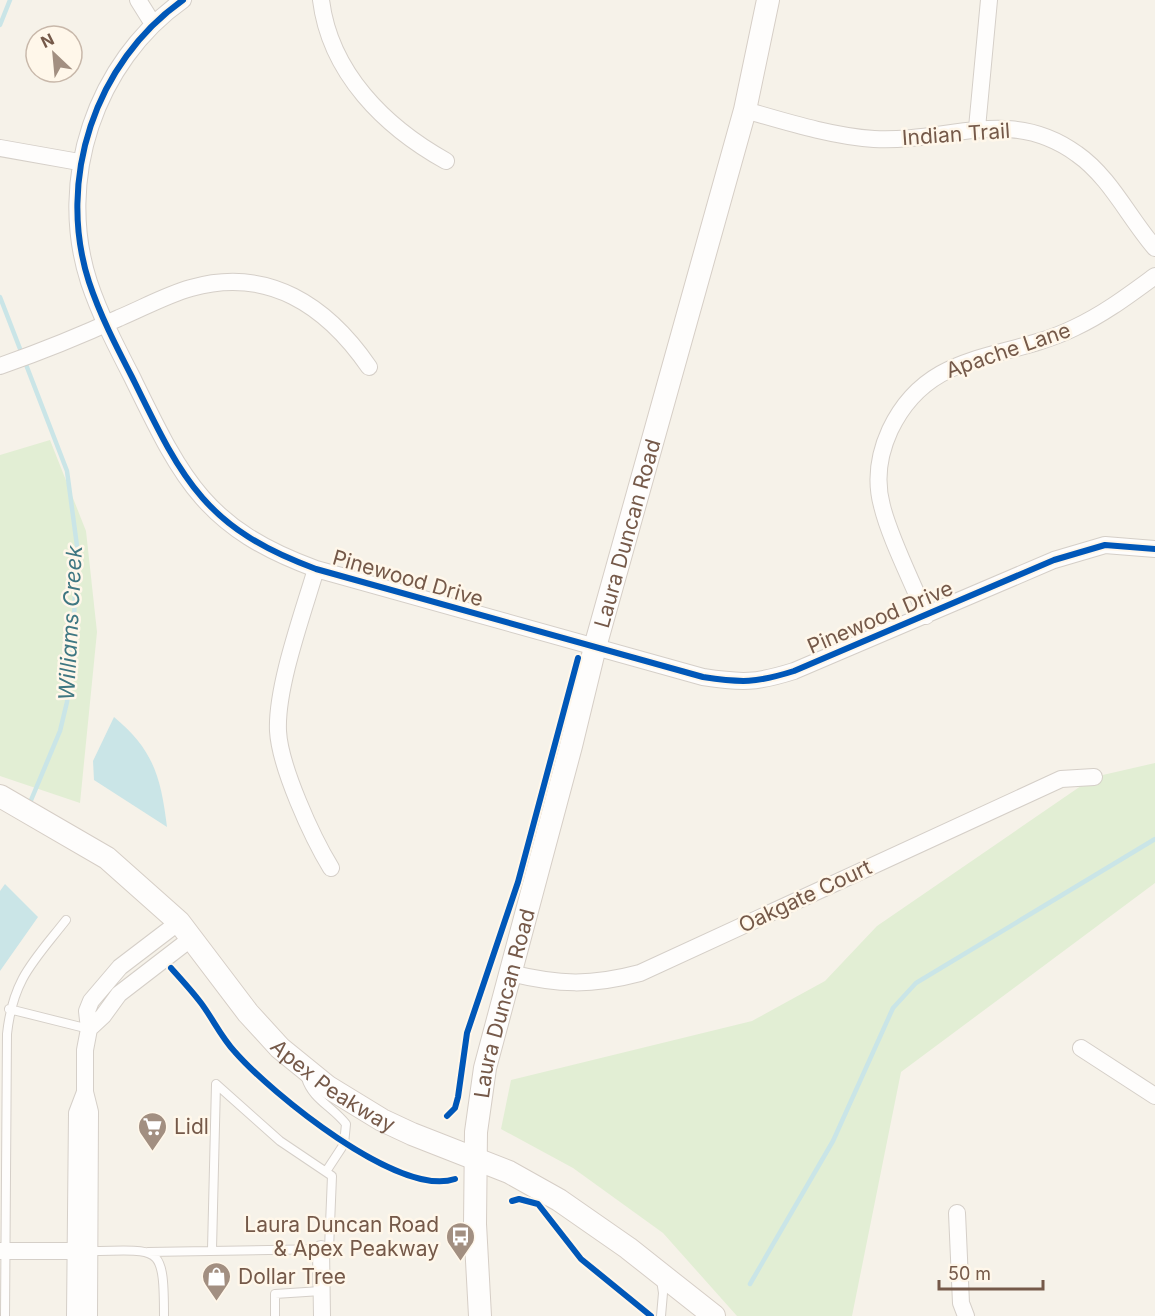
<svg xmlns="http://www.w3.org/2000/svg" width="1155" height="1316" font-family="Inter,sans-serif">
<rect width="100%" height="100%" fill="#f6f2e9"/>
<!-- green -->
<path fill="#e2eed4" d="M 50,440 L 86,531 L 97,632 L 80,803 L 0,776 L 0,455 Z
M 1155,763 L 1155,883 L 901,1072 L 852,1316 L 737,1316 L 663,1233 L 573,1168 L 501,1129 L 511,1080 L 752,1021 L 825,981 L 877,926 L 1094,777 Z"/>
<!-- water -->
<path fill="#cae5e7" d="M 114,717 C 154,750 161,778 167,827 L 94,780 L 93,761 Z
M 5,884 L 38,917 L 0,971 L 0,891 Z"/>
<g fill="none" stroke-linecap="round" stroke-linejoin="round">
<!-- stream -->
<path stroke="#cae5e7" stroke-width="4.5" d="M 0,25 L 10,0
M 0,297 L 22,354
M 25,362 L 67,471 L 77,546 L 73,643 L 67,702 L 60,731 L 29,805
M 750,1284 L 833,1141 L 893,1008 L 916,983 L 1155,839"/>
<defs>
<path id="lane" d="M 9,1009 L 89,1029
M 306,1078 C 312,1099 333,1107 346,1124 L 344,1144 L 327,1170
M 90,1251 C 159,1251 164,1241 164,1316
M 148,1252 L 329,1249 L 332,1176 L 280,1141 L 216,1084 L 212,1249
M 661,1280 L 663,1293 L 661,1316
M 5,1316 L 7,1034 C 13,979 33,962 66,920
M 275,1316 L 275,1294 L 321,1291"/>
<path id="street" d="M 138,0 L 153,24
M 183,0 C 95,62 56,180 89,282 C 100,315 116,346 132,377 C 182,479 204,528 316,569 L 703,677 C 742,683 756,683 794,671 L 1054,560 L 1105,545 L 1155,549
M 321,0 C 330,73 385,127 446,161
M 745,110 C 787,122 831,136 874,139 C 948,143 1010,105 1077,154 C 1110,177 1129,218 1155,248
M 977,128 L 989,0
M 0,148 L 79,162
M 0,366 C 40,352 80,336 119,318 C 143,308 166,295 191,288 C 268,266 327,306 369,367
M 316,569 C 303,613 276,687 278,731 C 280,767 312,837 331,868
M 926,616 C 913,583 890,539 882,506 C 875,480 879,454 890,430 C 929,348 1004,362 1074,328 C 1104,314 1129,295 1155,276
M 510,973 C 559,985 591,986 640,973 L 1061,779 L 1094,777
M 89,1029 L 103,1016 L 119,994 L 193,937
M 1081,1048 L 1155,1096
M 957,1213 L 961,1303 L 966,1316
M 321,1249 L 322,1316
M 0,1251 L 86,1251
M 75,1316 L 77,1113 L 85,1092
M 89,1316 L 90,1112 L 85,1092 L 85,1050 L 89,1029 L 87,1011 L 91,1001 L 120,967 L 179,922"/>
<g id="secondary">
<path id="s1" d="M 0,796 L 107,858 L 179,922 L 248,1013 L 280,1048 L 328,1087 L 382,1120 L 412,1134 L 509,1172 L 559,1200 L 628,1248 L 714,1316"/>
<path id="s2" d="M 480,1316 L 475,1224 L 476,1132 L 485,1068 L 571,746 L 595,647 L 745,110 L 768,0"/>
</g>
</defs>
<!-- lane casing -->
<use href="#lane" stroke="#d5cfc8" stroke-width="10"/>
<!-- street casing -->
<use href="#street" stroke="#d5cfc8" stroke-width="18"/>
<!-- secondary casing -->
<use href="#secondary" stroke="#d6cec6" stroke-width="24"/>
<!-- lane -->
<use href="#lane" stroke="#fefdfc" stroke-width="8"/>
<!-- street -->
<use href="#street" stroke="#fefdfc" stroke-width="16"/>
<!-- secondary -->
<use href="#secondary" stroke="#fefdfc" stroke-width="22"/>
<defs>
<path id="cycleway" d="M 183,0 C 95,62 56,180 89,282 C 100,315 116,346 132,377 C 182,479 204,528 316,569 L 703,677 C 742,683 756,683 794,671 L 1054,560 L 1105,545 L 1155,549
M 171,968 C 181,979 192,991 201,1003 C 213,1019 221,1037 235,1052 C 271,1093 399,1198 455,1179
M 447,1116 L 455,1108 L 458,1097 L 467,1033 L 518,882 L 578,658
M 512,1201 L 519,1199 L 538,1204 L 581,1259 L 651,1316"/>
</defs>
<!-- cycleway casing -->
<use href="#cycleway" stroke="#fff7ea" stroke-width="10"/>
<!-- cycleway -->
<use href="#cycleway" stroke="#0057b8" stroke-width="6"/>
</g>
<!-- icons -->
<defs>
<symbol id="supermarket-pin" viewBox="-11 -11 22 30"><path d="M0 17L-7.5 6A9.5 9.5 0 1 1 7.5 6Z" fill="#a28f81" stroke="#fff7ea"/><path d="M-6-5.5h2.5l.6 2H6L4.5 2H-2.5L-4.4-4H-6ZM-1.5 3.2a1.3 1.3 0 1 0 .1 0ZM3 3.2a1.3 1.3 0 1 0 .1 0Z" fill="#fff"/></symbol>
<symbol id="bus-pin" viewBox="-11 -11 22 30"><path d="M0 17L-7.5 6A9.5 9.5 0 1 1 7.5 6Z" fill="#a28f81" stroke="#fff7ea"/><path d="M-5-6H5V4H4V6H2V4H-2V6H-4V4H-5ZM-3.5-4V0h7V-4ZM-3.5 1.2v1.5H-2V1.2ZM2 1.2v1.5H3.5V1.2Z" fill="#fff"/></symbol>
<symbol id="shop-pin" viewBox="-11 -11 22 30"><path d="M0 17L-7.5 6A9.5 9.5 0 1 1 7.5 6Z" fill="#a28f81" stroke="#fff7ea"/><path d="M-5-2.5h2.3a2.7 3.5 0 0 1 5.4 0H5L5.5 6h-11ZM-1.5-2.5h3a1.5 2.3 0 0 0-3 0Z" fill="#fff"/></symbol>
</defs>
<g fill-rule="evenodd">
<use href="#supermarket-pin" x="136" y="1110" width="33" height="45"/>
<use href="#bus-pin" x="444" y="1220" width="33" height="45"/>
<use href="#shop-pin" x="200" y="1260" width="33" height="45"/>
</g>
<g text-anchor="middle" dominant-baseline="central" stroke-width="5" stroke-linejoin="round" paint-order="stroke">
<!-- street labels -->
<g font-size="21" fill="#755949" stroke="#fff7ea">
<text transform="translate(956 134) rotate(-4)">Indian Trail</text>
<text transform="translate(1008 350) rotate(-19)">Apache Lane</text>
<text stroke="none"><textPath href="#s2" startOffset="802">Laura Duncan Road</textPath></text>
<text transform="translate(408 578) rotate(16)">Pinewood Drive</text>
<text transform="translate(880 617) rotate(-23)">Pinewood Drive</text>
<text transform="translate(805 896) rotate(-25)">Oakgate Court</text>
<text stroke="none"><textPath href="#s2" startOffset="316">Laura Duncan Road</textPath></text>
<text stroke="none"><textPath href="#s1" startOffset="447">Apex Peakway</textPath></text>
</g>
<!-- poi labels -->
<g font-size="21" fill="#755949" stroke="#fff7ea" text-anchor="start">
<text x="174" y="1126">Lidl</text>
<text x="439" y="1224" text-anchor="end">Laura Duncan Road<tspan x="439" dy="24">&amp; Apex Peakway</tspan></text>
<text x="238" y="1276">Dollar Tree</text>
</g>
<!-- water labels -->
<g font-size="22" font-style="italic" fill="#3f7782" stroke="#fff7ea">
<text transform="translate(70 623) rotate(-87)">Williams Creek</text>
</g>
</g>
<!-- north arrow -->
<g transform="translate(54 54) rotate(334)"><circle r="28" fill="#fff7ea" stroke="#c8b8aa" stroke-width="1.5"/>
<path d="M0-4.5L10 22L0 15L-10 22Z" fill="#a28f81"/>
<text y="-9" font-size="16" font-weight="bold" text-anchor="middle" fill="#755949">N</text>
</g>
<!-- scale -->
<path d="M939 1280v9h104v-9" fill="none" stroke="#755949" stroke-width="3"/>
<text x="948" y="1280" font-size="18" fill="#755949" stroke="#fff7ea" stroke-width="4.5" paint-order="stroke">50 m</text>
</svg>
